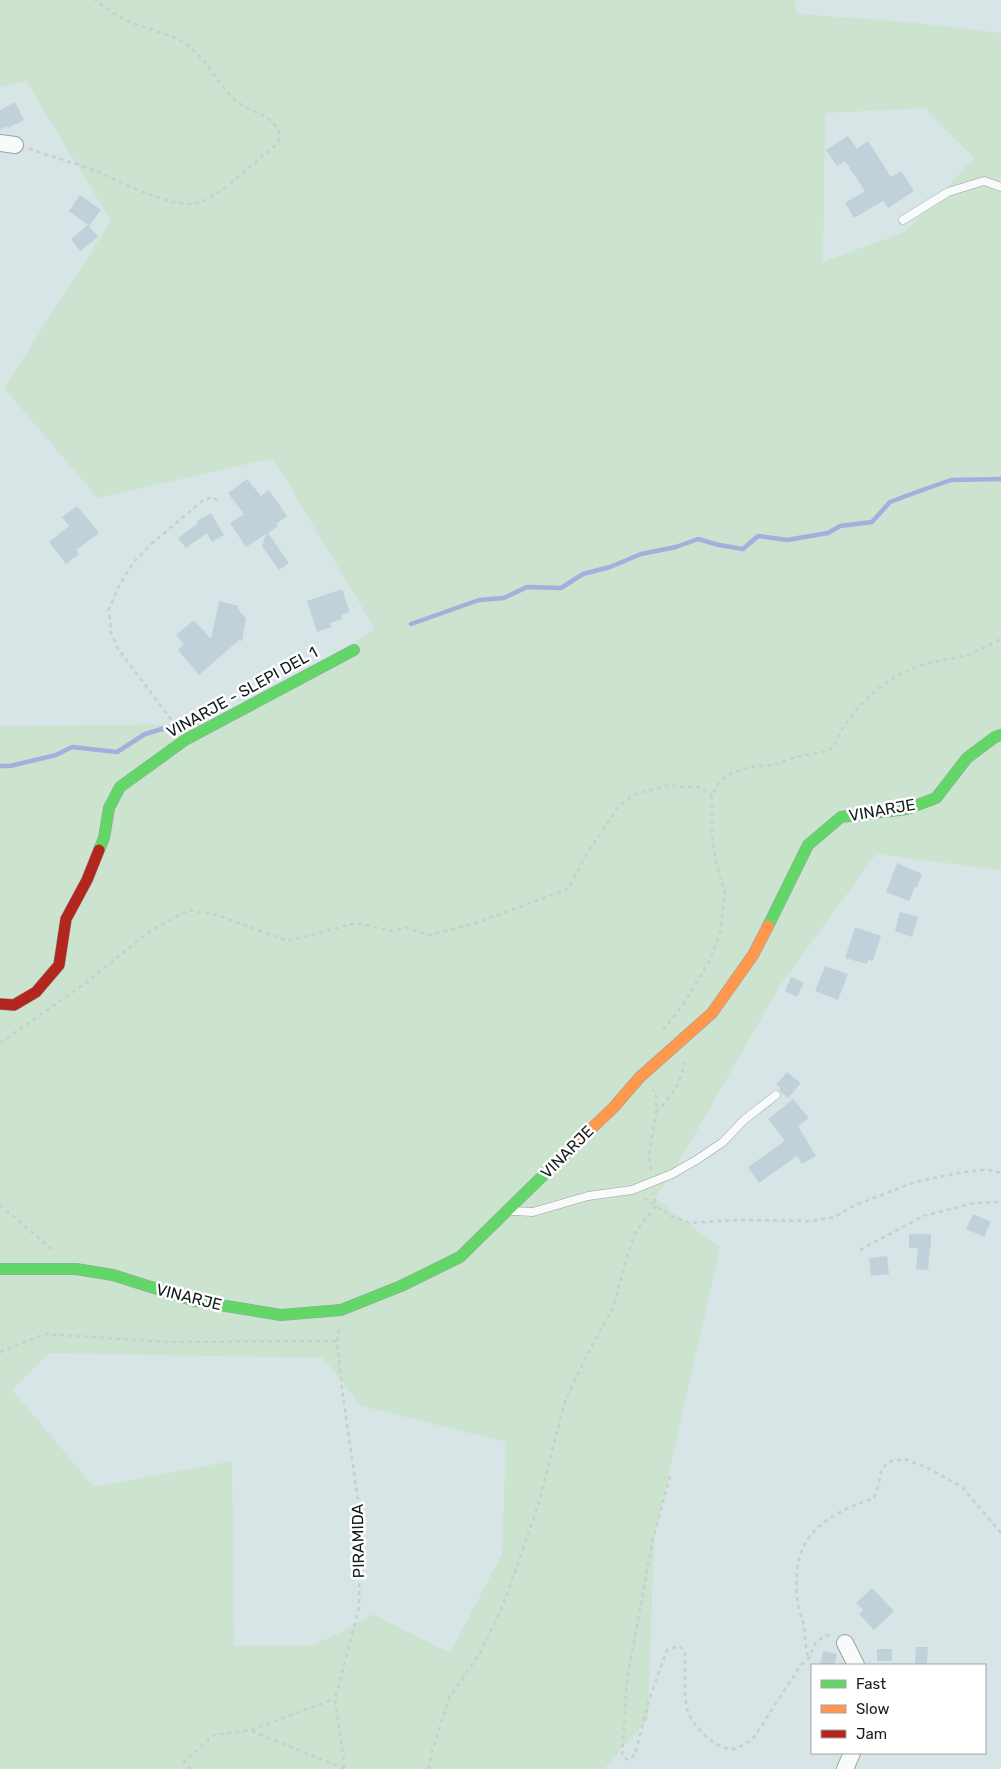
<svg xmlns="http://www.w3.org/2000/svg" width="1001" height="1769" font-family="Rubik,sans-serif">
<rect width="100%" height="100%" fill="#d7e5e7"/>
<!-- green -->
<path fill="#cbe3cf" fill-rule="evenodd" d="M 0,0 L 794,0 L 797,14 L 907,22 L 1001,33 L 1001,870 L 876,854 L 781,984 L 672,1174 L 655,1198 L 720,1248 L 654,1538 L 648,1719 L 604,1769 L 0,1769 L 0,726 L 231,724 L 375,629 L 273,458 L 98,498 L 4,388 L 111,221 L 26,81 L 0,87 ZM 925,108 L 974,158 L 905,232 L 823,262 L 825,113 ZM 49,1353 L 323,1358 L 361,1406 L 506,1442 L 502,1554 L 450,1653 L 372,1614 L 344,1631 L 310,1646 L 234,1646 L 232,1461 L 94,1487 L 12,1390 Z"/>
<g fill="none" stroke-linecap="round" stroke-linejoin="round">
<!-- stream -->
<path stroke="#a6aede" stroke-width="4.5" d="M 411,624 L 479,600 L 504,598 L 527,587 L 561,588 L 583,574 L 610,567 L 641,554 L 676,547 L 698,539 L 719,545 L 743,549 L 758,536 L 787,540 L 828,533 L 840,526 L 872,522 L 890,502 L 914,493 L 951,480 L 1001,479
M 0,766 L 10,766 L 56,755 L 72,747 L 117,752 L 145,734 L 169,727"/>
</g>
<!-- building -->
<path fill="#c1d1da" d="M 15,102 L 24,120 L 8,128 L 7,126 L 0,130 L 0,110 Z
M 848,136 L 857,149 L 868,141 L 891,177 L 901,171 L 914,191 L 888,208 L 883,201 L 854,218 L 845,203 L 865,191 L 845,161 L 837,166 L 826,150 Z
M 80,195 L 101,210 L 89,226 L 98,237 L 80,251 L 71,239 L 88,225 L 69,211 Z
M 247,479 L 261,496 L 269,490 L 287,516 L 276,524 L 278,526 L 268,533 L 289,563 L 279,570 L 262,546 L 266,534 L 246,547 L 230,523 L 244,514 L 228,493 Z
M 77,506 L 99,533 L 76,550 L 79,554 L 66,564 L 49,542 L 69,526 L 62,517 Z
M 211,513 L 224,535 L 212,542 L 207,533 L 186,548 L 178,538 L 198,523 L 197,521 Z
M 342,589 L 350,612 L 341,615 L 342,619 L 330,623 L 331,627 L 317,632 L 307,601 Z
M 219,601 L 239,606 L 238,609 L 246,619 L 242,641 L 239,640 L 199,675 L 178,650 L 184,644 L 176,635 L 194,620 L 211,639 Z
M 897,863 L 922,874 L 917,887 L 915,887 L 909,901 L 886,892 Z
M 900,912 L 918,917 L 912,937 L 895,931 Z
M 855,927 L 881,936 L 873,961 L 868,960 L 867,964 L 845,958 Z
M 825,966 L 848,974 L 838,1000 L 815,991 Z
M 791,977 L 804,983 L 797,997 L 785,991 Z
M 787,1072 L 801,1083 L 788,1098 L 779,1090 L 781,1088 L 776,1085 Z
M 793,1099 L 809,1118 L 798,1126 L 816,1156 L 802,1164 L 797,1156 L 759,1183 L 748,1167 L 785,1141 L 768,1119 Z
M 973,1214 L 991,1222 L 984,1237 L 966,1229 Z
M 909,1234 L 931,1234 L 931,1247 L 930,1247 L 928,1270 L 916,1269 L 918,1248 L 909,1248 Z
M 887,1256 L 889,1274 L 871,1276 L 869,1258 Z
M 872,1588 L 894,1611 L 874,1630 L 859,1614 L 863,1610 L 856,1603 Z
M 916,1647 L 928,1647 L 927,1665 L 915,1665 Z
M 877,1649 L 892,1649 L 892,1661 L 877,1661 Z
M 823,1651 L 837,1654 L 834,1665 L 820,1665 Z"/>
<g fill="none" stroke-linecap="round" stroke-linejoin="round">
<defs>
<path id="lane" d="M 903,220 L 948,192 L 984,181 L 1001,187
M 513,1211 L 533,1212 L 588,1196 L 632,1190 L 672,1174 L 698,1159 L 723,1142 L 744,1120 L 776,1095"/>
<path id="street" d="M 0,143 L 15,145
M 845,1643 L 856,1665
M 845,1769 L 852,1753"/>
<path id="fast" d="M 99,850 L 104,838 L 109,808 L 120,787 L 185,740 L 354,650
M 768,926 L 808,845 L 841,817 L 907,809 L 936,798 L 967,758 L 995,737 L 1001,735
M 0,1269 L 76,1269 L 113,1275 L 195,1301 L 281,1315 L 341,1310 L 401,1286 L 460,1257 L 564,1155"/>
<path id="slow" d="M 564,1155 L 614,1107 L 640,1077 L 712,1013 L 753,955 L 768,926"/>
<path id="jam" d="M 0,1004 L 14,1005 L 36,992 L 59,965 L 66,919 L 87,880 L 99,850"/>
</defs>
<!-- lane casing -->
<use href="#lane" stroke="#98a2a4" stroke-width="9"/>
<!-- street casing -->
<use href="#street" stroke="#98a2a4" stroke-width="18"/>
<!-- fast casing -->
<use href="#fast" stroke="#98a2a4" stroke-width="12"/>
<!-- slow casing -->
<use href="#slow" stroke="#98a2a4" stroke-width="12"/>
<!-- jam casing -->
<use href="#jam" stroke="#98a2a4" stroke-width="12"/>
<!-- path -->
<path stroke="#cacece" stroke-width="2.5" stroke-dasharray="4 4" stroke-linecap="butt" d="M 29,149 C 50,156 72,162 93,170 C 119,180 170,209 197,203 C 215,199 246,170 261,157 C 271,150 285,141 277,128 C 269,114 248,111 236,101 C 217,84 207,59 186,44 C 170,33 148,30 130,22 C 117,16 106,8 95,0
M 176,726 L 118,649 L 111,633 L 109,609 L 120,584 L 133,563 L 150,545 L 202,501 L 212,497 L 219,501
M 663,1030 L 682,1006 L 708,964 L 720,934 L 725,893 L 715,858 L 712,835 L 712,796 L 719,782 L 733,772 L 756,766 L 774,765 L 795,757 L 823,752 L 834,747 C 839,732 848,720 858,708 C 877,687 897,673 925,664 C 939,660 955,659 970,654 C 980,650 991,644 1001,639
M 0,1043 L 83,985 L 150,931 L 189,910 L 217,915 L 288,941 L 356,923 L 390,931 L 407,928 L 430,935 L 476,923 L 568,889 L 587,853 L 620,805 L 635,794 L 669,785 L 684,787 L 701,787 L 712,796
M 656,1112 C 671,1097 681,1083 685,1062
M 651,1170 C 650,1163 649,1156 650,1149 C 651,1135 662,1101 653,1089
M 644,1198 L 671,1216 L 690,1223 L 739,1220 L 811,1221 L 834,1217 L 853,1206 L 915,1182 L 958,1173 L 980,1170 L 989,1170 L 1001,1173
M 0,1205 L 54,1251
M 860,1250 L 923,1216 L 974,1203 L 1001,1202
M 339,1329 L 337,1341 L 342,1389 L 360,1514 L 359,1608 L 335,1699 L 345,1769
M 0,1352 L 45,1334 L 169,1342 L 337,1341
M 670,1476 L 652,1543 L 627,1680 L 622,1756 L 628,1760 L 635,1755 L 649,1700 L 667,1650 L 679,1646 L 685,1651 C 686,1670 683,1690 687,1709 C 691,1724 714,1749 731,1749 C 738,1749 746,1743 752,1740 L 801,1665 L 809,1658 L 816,1642 L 826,1635 L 832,1637
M 808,1656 C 805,1646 805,1636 804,1626 C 802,1618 799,1611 798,1604 C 789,1540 817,1518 874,1498 L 878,1487 L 882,1468 L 891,1461 L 905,1459 L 928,1468 L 962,1487 L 1001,1533
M 252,1731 L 345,1769
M 191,1769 L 184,1762 L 214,1735 L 251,1730 L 334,1699
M 429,1769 L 431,1755 L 449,1698 L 480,1653 L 504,1603 L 538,1506 L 565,1401 L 589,1351 L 613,1308 L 628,1253 L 637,1230 L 656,1206 L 653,1193"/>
<!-- lane -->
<use href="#lane" stroke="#f9fbfb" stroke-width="8"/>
<!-- street -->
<use href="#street" stroke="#f9fbfb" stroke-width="16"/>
<!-- fast -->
<use href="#fast" stroke="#63d668" stroke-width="11"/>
<!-- slow -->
<use href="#slow" stroke="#ff974d" stroke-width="11"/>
<!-- jam -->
<use href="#jam" stroke="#b3261e" stroke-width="11"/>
</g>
<g text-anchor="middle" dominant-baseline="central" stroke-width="5" stroke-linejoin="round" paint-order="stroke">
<!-- street labels -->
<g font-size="16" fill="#141c1d" stroke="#fff">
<text transform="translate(242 692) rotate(-29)">VINARJE - SLEPI DEL 1</text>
<text transform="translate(882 810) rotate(-10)">VINARJE</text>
<text transform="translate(567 1152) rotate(-45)">VINARJE</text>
<text transform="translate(189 1297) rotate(14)">VINARJE</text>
<text transform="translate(358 1541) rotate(-91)">PIRAMIDA</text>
</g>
</g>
<!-- legend -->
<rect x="811" y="1664" width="175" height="90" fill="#ffffff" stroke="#a1a4a5"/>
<rect x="821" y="1680" width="25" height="8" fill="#63d668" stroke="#a1a4a5"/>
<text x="856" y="1689" font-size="15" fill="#141c1d">Fast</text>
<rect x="821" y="1705" width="25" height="8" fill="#ff974d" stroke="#a1a4a5"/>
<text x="856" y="1714" font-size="15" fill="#141c1d">Slow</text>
<rect x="821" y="1730" width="25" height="8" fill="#b3261e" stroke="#a1a4a5"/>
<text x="856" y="1739" font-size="15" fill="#141c1d">Jam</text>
</svg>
